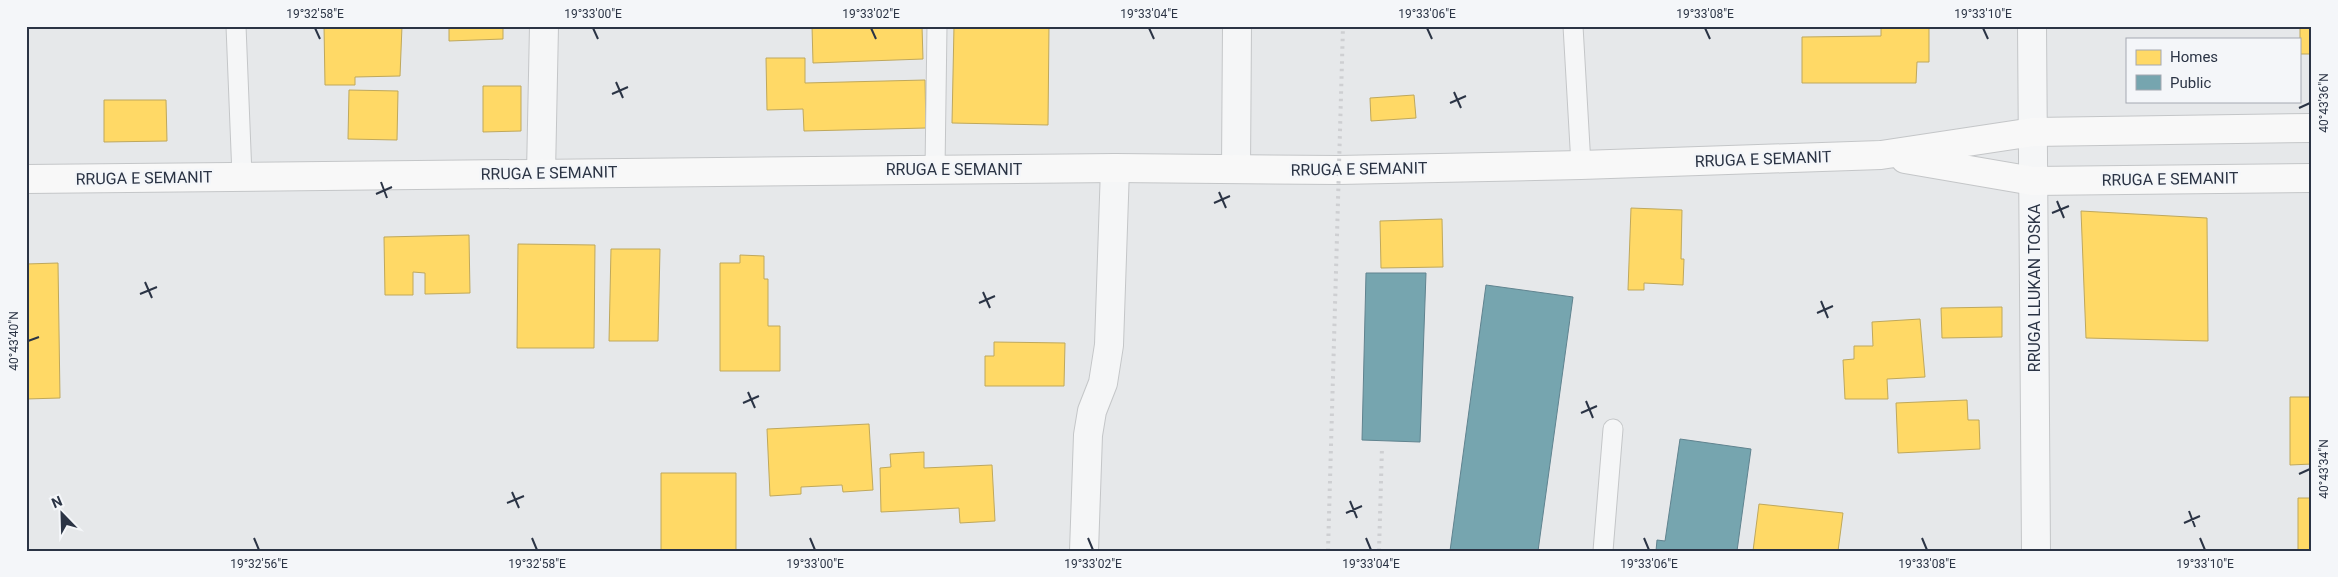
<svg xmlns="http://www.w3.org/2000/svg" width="2338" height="577" font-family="Roboto,sans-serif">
<rect width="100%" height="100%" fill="#e6e8ea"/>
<!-- homes -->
<path fill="#ffd966" stroke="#bfa85c" d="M 324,26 L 402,26 L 400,76 L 355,77 L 355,85 L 325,85 Z
M 449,26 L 503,26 L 503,39 L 449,41 Z
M 812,26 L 922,26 L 923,59 L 813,63 Z
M 954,26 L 1049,26 L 1048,125 L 952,123 Z
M 1881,26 L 1929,26 L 1929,62 L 1917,62 L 1916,83 L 1802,83 L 1802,37 L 1881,36 Z
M 2300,26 L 2312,26 L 2312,54 L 2300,54 Z
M 766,58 L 805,58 L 805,83 L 925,80 L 926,128 L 804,131 L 803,109 L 767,110 Z
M 483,86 L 521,86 L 521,131 L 483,132 Z
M 349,90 L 398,91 L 397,140 L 348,139 Z
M 1414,95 L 1416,118 L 1371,121 L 1370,98 Z
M 104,100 L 166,100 L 167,141 L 104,142 Z
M 1631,208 L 1682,210 L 1681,259 L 1684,259 L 1683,285 L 1644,283 L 1644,290 L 1628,290 Z
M 2081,211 L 2207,218 L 2208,341 L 2086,338 Z
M 1442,219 L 1443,267 L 1381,268 L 1380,221 Z
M 469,235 L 470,293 L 425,294 L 425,273 L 413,272 L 413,295 L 385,295 L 384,237 Z
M 518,244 L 595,245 L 594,348 L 517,348 Z
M 611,249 L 660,249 L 658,341 L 609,341 Z
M 740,255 L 764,256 L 764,279 L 768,279 L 768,326 L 780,326 L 780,371 L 720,371 L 720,263 L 740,263 Z
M 58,263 L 60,398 L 26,399 L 26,264 Z
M 2002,307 L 2002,337 L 1942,338 L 1941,308 Z
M 1920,319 L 1925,377 L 1887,379 L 1888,399 L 1845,399 L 1843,360 L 1854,359 L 1854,346 L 1873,346 L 1872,322 Z
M 994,342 L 1065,343 L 1064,386 L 985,386 L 985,356 L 994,356 Z
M 2290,397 L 2312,397 L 2312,464 L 2290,465 Z
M 1967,400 L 1968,420 L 1979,420 L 1980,449 L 1898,453 L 1896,403 Z
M 869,424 L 873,490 L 843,492 L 842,485 L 801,487 L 801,494 L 770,496 L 767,429 Z
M 924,452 L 924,468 L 992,465 L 995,521 L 960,523 L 959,508 L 881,512 L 880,468 L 891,467 L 890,454 Z
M 661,473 L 736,473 L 736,550 L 661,550 Z
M 2298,498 L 2312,498 L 2312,551 L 2298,551 Z
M 1759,504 L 1843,513 L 1838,551 L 1753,551 Z"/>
<!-- public -->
<path fill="#76a5af" stroke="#60838f" d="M 1366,273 L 1426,273 L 1420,442 L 1362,440 Z
M 1486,285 L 1573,297 L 1538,551 L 1450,551 Z
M 1680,439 L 1751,449 L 1737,551 L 1656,551 L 1657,540 L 1665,541 Z"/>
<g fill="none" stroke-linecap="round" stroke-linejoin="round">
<defs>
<path id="lane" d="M 236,26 L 242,176
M 1573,26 L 1581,165
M 935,169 L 937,26
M 1603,551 L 1613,429"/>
<path id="street" d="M 2032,26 L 2036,551
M 1236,169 L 1237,26
M 541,173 L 544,26
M 1084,551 L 1088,435 L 1092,411 L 1103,383 L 1109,345 L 1115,168"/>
<path id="secondary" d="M 1905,159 L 2033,181 L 2312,178
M 26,179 L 1115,168 L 1338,170 L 1581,165 L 1881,155 L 2033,132 L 2312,128"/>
</defs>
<!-- lane casing -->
<use href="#lane" stroke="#c4c6c8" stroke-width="21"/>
<!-- street casing -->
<use href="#street" stroke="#c4c6c8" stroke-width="30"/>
<!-- secondary casing -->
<use href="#secondary" stroke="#c4c6c8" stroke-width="30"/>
<!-- lane -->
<use href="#lane" stroke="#f5f6f7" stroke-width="19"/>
<!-- street -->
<use href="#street" stroke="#f5f6f7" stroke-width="28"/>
<!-- secondary -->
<use href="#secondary" stroke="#f8f8f8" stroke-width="28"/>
<!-- rail -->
<path stroke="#cecfd2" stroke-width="4" stroke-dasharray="2.5 5" stroke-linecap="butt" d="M 1328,551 L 1343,26
M 1379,551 L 1382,447"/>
</g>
<!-- ticks -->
<path fill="none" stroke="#2b3445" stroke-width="2" d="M 315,28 L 320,39M 593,28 L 598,39M 871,28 L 876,39M 1149,28 L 1154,39M 1427,28 L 1432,39M 1705,28 L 1710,39M 1983,28 L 1988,39M 616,82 L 623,98M 1454,92 L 1461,108M 612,94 L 628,87M 1450,103 L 1466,96M 2299,108 L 2310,103M 381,182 L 387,198M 1219,192 L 1226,208M 376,194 L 392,187M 2057,201 L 2064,218M 1214,203 L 1230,196M 2052,213 L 2069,206M 145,282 L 152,298M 983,292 L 990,308M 140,294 L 157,287M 1821,301 L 1828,318M 979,303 L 995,296M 1817,313 L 1833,306M 28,341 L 39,337M 748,392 L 755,408M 1586,401 L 1593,418M 743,403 L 759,396M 1581,413 L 1597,406M 2299,474 L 2310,469M 512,492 L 519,508M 1350,501 L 1357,518M 507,503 L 524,496M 2189,511 L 2195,527M 1346,513 L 1362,506M 2184,523 L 2200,516M 254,538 L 259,550M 532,538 L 537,550M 810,538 L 815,550M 1088,538 L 1093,550M 1366,538 L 1371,550M 1644,538 L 1649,550M 1922,538 L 1927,550M 2200,538 L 2205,550"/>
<g text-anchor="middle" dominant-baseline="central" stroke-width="5" stroke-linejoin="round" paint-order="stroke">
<!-- street labels -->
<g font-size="16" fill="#2b3445" stroke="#f4f6f9">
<text transform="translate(1763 159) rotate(-2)">RRUGA E SEMANIT</text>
<text x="954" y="169">RRUGA E SEMANIT</text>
<text transform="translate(1359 169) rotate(-1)">RRUGA E SEMANIT</text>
<text transform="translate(549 173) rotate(-1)">RRUGA E SEMANIT</text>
<text transform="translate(144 178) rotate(-1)">RRUGA E SEMANIT</text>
<text transform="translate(2170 179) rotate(-1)">RRUGA E SEMANIT</text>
<text transform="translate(2034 288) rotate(-90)">RRUGA LLUKAN TOSKA</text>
</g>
</g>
<!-- border -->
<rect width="2338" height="577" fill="none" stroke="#f4f6f9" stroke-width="55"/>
<!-- legend -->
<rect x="2126" y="38" width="175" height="65" fill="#f4f6f9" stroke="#a4a8b1"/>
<rect x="2136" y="50" width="25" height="15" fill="#ffd966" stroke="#a4a8b1"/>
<text x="2170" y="62" font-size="15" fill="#2b3445">Homes</text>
<rect x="2136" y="75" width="25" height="15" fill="#76a5af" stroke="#a4a8b1"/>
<text x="2170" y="88" font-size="15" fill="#2b3445">Public</text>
<!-- north arrow -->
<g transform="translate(62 514) rotate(337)" stroke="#f4f6f9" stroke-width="4" paint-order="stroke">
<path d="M0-4L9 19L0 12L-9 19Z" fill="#2b3445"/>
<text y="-8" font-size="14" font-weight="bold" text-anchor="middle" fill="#2b3445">N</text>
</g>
<rect x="28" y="28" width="2282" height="522" fill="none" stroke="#2b3445" stroke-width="2"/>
<g font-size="12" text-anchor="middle" fill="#2b3445">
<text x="315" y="18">19°32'58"E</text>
<text x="593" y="18">19°33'00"E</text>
<text x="871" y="18">19°33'02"E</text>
<text x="1149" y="18">19°33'04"E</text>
<text x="1427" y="18">19°33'06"E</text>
<text x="1705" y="18">19°33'08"E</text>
<text x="1983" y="18">19°33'10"E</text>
<text transform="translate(2324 103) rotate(-90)" y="4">40°43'36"N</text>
<text transform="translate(14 341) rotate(-90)" y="4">40°43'40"N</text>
<text transform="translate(2324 469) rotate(-90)" y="4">40°43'34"N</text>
<text x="259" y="568">19°32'56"E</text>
<text x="537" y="568">19°32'58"E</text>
<text x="815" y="568">19°33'00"E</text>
<text x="1093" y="568">19°33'02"E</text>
<text x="1371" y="568">19°33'04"E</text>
<text x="1649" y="568">19°33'06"E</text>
<text x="1927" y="568">19°33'08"E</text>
<text x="2205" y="568">19°33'10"E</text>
</g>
</svg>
